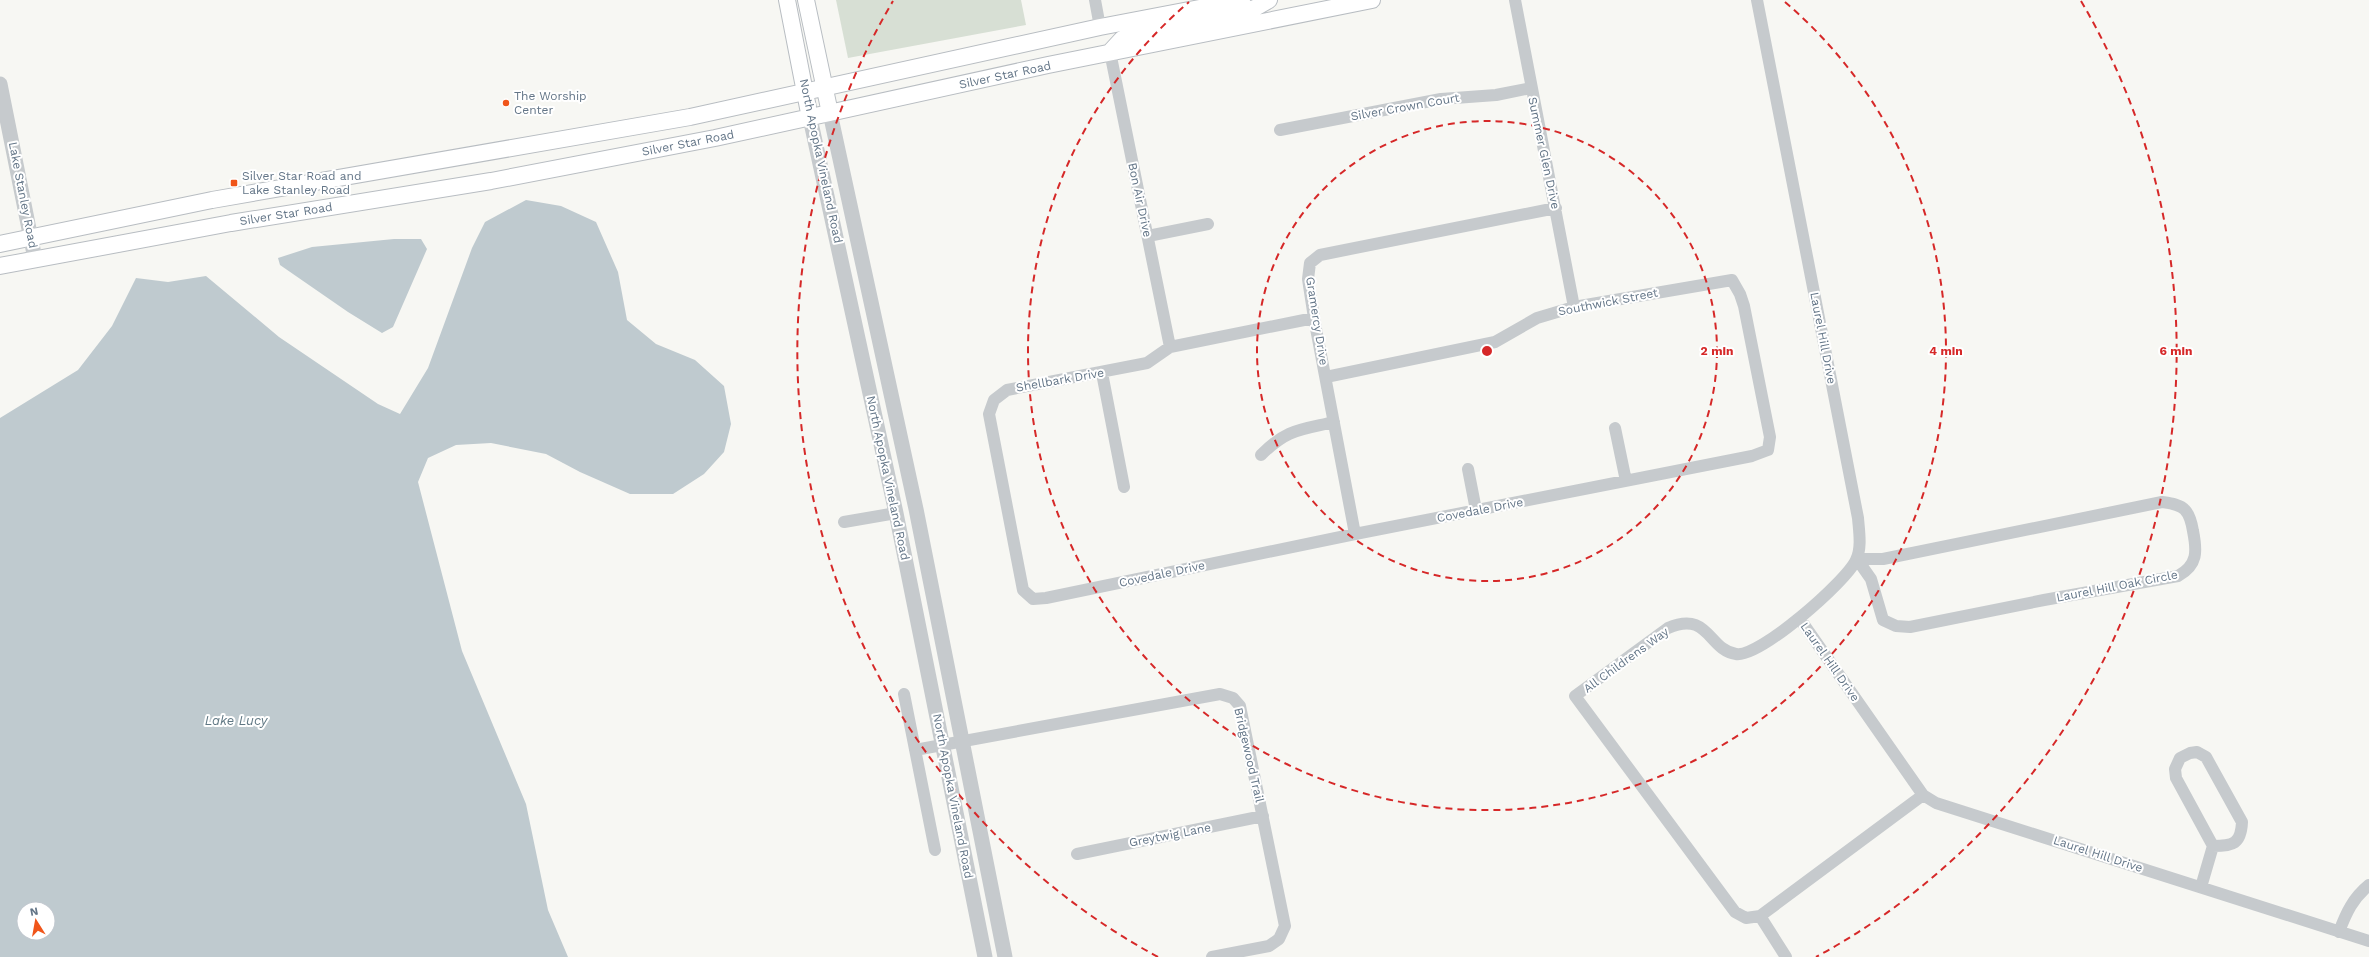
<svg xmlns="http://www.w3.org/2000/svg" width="2369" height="957" font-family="'Work Sans',sans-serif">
<rect width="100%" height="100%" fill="#f7f7f3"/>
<!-- green -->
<path fill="#d7dfd4" d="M 836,0 L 1021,0 L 1026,25 L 848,58 Z"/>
<!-- water -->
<path fill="#bfcacf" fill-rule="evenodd" d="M 526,200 L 561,206 L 596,222 L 618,272 L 627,320 L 656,344 L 695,360 L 724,386 L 731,424 L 724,452 L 704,474 L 673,494 L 630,494 L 580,472 L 546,454 L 491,443 L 456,445 L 428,458 L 418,482 L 462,651 L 526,804 L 548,910 L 568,957 L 0,957 L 0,418 L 78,370 L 112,326 L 136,278 L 168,282 L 206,276 L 279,337 L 378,404 L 400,414 L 428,368 L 472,248 L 485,222 ZM 24,909 L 48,909 L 48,933 L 24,933 Z
M 394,239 L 421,239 L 427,249 L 393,327 L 382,333 L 348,312 L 280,265 L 278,258 L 312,247 Z"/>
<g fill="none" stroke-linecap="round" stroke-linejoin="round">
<defs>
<path id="secondary" d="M 787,0 L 810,118
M 806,0 L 830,113
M 1110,52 L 1122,39 L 1144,32 L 1255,8 L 1269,0
M 0,244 L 212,200 L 690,117 L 1100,27 L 1242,0
M 0,266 L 231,223 L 491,181 L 715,138 L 1048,65 L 1372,0"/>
</defs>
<!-- secondary casing -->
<use href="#secondary" stroke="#b8bdc2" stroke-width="18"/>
<!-- minor -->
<path stroke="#c6cacd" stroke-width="12" d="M 1095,0 L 1100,27
M 1515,0 L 1574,307
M 1757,0 L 1858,518 C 1859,531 1862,548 1856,560 C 1846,582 1759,658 1736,654 C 1708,650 1709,610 1668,628 L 1575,696 L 1735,912 L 1746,918 L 1760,916 L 1923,795
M 1110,52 L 1170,347
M 1280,130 L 1441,99 L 1496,95 L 1531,88
M 1148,236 L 1208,224
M 1314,318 L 1170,347 L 1147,363 L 1007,390 L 994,400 L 989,414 L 1023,590 L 1033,599 L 1046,598 L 1355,534 L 1752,456 L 1768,450 L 1770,437 L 1744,306 L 1740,294 L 1732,280 L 1574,307 L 1537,318 L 1495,342 L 1326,377
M 1102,373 L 1124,487
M 1615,428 L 1626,481
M 1261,455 C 1287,429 1299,430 1334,422
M 1468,469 L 1476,510
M 2162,502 C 2169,503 2180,504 2185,510 C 2190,515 2192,525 2193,531 C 2197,551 2198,565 2178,576 L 2044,600 L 1910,627 L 1896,626 L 1883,620 L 1871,579 L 1857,559 L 1883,559 Z
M 844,522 L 896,513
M 1355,534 L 1314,318 L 1308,279 L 1310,263 L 1320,255 L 1556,208
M 1800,619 L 1923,795 L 1936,803 L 2369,941
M 904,694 L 935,850
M 915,750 L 1220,694 L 1233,698 L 1240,706 L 1285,926 L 1279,939 L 1269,946 L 1212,957
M 2197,752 L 2206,757 L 2242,822 C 2241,844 2233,846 2213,846 L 2176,778 L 2175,769 L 2180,758 L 2190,753 Z
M 1077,854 L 1263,816
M 2201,887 L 2213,846
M 1760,916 L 1786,957
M 2339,932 C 2346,913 2353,898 2369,885"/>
<!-- tertiary -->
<path stroke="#c6cacd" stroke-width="15" d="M 0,84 L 35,259
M 830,113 L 916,509 L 1005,957
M 810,118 L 896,513 L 985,957"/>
<!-- secondary -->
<use href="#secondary" stroke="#fff" stroke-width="16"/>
</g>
<!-- distance rings -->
<g fill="none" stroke="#d62828" stroke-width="2" stroke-dasharray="7 5">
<circle cx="1487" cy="351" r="230"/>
<path d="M1785 2A459 459 0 1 1 1189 2"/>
<path d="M1158 957A689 689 0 0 1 893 1M2081 1A689 689 0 0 1 1816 957"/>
</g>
<!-- markers -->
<g fill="#f0551a" stroke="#fff" stroke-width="1.5">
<circle cx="506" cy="103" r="4"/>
<rect x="230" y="179" width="8" height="8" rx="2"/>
</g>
<g text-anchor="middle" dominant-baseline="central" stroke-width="4" stroke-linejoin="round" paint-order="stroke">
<!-- street labels -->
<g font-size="12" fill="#637587" stroke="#fff">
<text transform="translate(1005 75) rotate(-12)">Silver Star Road</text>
<text transform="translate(1405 107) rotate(-10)">Silver Crown Court</text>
<text transform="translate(688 143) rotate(-11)">Silver Star Road</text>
<text transform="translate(1544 153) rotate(78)">Summer Glen Drive</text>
<text transform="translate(821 161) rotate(78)">North Apopka Vineland Road</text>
<text transform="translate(23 195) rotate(79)">Lake Stanley Road</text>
<text transform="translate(1140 200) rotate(78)">Bon Air Drive</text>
<text transform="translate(286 214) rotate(-9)">Silver Star Road</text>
<text transform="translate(1608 302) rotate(-11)">Southwick Street</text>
<text transform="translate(1317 321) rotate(81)">Gramercy Drive</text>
<text transform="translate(1823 338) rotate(79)">Laurel Hill Drive</text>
<text transform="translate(1060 380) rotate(-10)">Shellbark Drive</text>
<text transform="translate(888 478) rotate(78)">North Apopka Vineland Road</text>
<text transform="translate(1480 510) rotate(-11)">Covedale Drive</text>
<text transform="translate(1162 574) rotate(-12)">Covedale Drive</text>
<text transform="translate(2117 586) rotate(-11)">Laurel Hill Oak Circle</text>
<text transform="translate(1626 660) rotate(-36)">All Childrens Way</text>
<text transform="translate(1830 662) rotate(55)">Laurel Hill Drive</text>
<text transform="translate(1249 755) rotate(77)">Bridgewood Trail</text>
<text transform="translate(953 796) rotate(79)">North Apopka Vineland Road</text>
<text transform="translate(1170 835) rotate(-11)">Greytwig Lane</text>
<text transform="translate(2098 854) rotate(18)">Laurel Hill Drive</text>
</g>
<!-- poi labels -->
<g font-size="12" fill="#637587" stroke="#fff" text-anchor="start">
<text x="514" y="96">The Worship<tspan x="514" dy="14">Center</tspan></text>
<text x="242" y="176">Silver Star Road and<tspan x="242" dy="14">Lake Stanley Road</tspan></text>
</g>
<!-- water labels -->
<g font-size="13" font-style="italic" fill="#5f7783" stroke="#fff">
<text x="236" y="720">Lake Lucy</text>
</g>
</g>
<circle cx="1487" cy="351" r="6" fill="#d62828" stroke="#fff" stroke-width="2"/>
<g font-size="12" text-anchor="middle" font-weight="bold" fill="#d62828" stroke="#fff" stroke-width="4" stroke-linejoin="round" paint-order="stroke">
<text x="1717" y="355">2 min</text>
<text x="1946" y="355">4 min</text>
<text x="2176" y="355">6 min</text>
</g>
<!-- north arrow -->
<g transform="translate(36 921) rotate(349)"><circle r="19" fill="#ffffff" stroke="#c1c8cf"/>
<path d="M0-3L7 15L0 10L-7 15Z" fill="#f0551a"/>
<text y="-6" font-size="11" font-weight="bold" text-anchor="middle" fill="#637587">N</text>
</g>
</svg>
